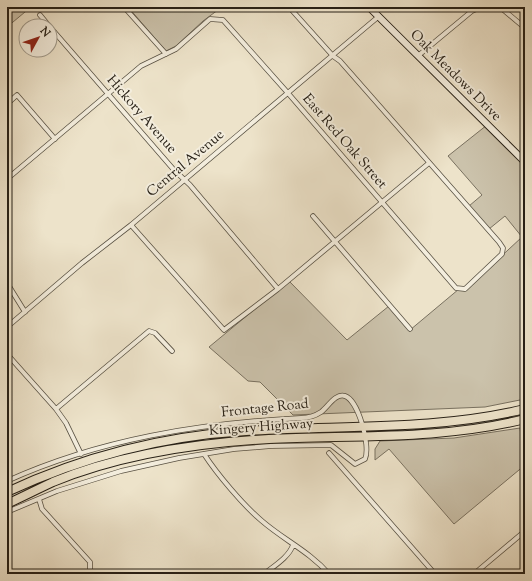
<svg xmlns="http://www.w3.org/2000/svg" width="532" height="581" font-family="'Sorts Mill Goudy',serif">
<rect width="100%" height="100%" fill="#ede3ca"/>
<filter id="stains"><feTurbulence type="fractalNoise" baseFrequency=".005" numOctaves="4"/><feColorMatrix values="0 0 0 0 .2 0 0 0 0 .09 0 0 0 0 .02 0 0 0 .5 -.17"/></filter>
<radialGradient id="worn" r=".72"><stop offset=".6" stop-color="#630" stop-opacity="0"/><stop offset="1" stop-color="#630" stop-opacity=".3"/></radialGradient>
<!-- green -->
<path fill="#cbc2ab" stroke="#797160" d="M 7,7 L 31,7 L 7,27 Z
M 128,7 L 222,7 L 203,21 L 176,46 L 166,51 Z
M 487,125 L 525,165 L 525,399 L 485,407 L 293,415 L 260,382 L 248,381 L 209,347 L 289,281 L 347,340 L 389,306 L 410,330 L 459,289 L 466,289 L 522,237 L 505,216 L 489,229 L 469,206 L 482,195 L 448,156 Z
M 520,428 L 525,465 L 454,524 L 389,449 L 375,460 L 375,449 L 380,441 L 454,438 Z"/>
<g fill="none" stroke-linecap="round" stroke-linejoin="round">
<defs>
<path id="street" d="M 124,7 L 166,54
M 500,7 L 525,28
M 40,15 L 49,26
M 50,27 L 174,170 L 190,185 L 278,289
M 419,55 L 472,11 L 481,7
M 7,104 L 17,95 L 55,139
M 7,179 L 141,66 L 176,49 L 210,19 L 223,20 L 287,92 L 456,288 L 465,289 L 502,254 L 503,248 L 499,242 L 340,61 L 333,56 L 289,7
M 313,216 L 410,329
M 131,225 L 224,330 L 278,289 L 429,163
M 7,283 L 25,312
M 7,327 L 82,263 L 131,225 L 378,17
M 7,354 L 56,409 L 66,423 L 81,454
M 56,409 L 149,331 L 155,333 L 172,351
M 329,453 L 435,574
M 204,454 C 217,474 243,505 262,521 C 284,540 310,552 329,574
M 7,481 C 100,439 200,423 301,418 C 308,418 315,416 321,412 C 328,407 335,393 345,396 C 358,400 371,446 365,459 L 355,464 L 331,445 L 271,446 L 234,449 L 179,458 L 121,471 L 57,491 L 7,512
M 39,499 L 42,509 L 90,562 L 90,572
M 264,574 C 274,566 289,557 293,545
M 474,574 L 525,531"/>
<path id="secondary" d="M 369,7 L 525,162"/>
<path id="highway" d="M 7,492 C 82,457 163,436 246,431 C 339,425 434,431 525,409
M 7,504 C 22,497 38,489 53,482 C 121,454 196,443 269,439 C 354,435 442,440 525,419"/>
</defs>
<!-- street casing -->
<use href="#street" stroke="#585143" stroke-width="5.5"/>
<!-- secondary casing -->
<use href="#secondary" stroke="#272016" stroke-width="8"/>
<!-- highway casing -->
<use href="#highway" stroke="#272016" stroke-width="10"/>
<!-- street -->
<use href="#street" stroke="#f3eddd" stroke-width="4"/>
<!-- secondary -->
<use href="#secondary" stroke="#f3eddd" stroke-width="6"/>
<!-- highway -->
<use href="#highway" stroke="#ede3ca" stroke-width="8"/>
</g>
<g text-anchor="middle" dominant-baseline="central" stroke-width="4" stroke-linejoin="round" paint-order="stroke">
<!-- street labels -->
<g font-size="14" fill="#272016" stroke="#f3eddd">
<text transform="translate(455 76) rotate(45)">Oak Meadows Drive</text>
<text transform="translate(141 115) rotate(49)">Hickory Avenue</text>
<text transform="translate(344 142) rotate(49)">East Red Oak Street</text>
<text transform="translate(186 164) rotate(-40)">Central Avenue</text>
<text transform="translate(265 409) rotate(-6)">Frontage Road</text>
<text transform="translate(261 428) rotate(-4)">Kingery Highway</text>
</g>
</g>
<!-- margin -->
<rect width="532" height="581" fill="none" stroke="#ede3ca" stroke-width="24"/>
<rect x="8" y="8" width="516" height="565" fill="none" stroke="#272016" stroke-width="2"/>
<rect x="12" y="12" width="508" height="557" fill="none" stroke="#272016"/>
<!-- north arrow -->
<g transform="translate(38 38) rotate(50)"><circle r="19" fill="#f3eddd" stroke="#a19b8d"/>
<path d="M0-3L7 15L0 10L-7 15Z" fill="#8f2418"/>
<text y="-6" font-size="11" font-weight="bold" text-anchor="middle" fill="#272016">N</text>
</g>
<rect width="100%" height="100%" filter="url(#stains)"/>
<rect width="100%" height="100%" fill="url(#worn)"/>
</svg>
